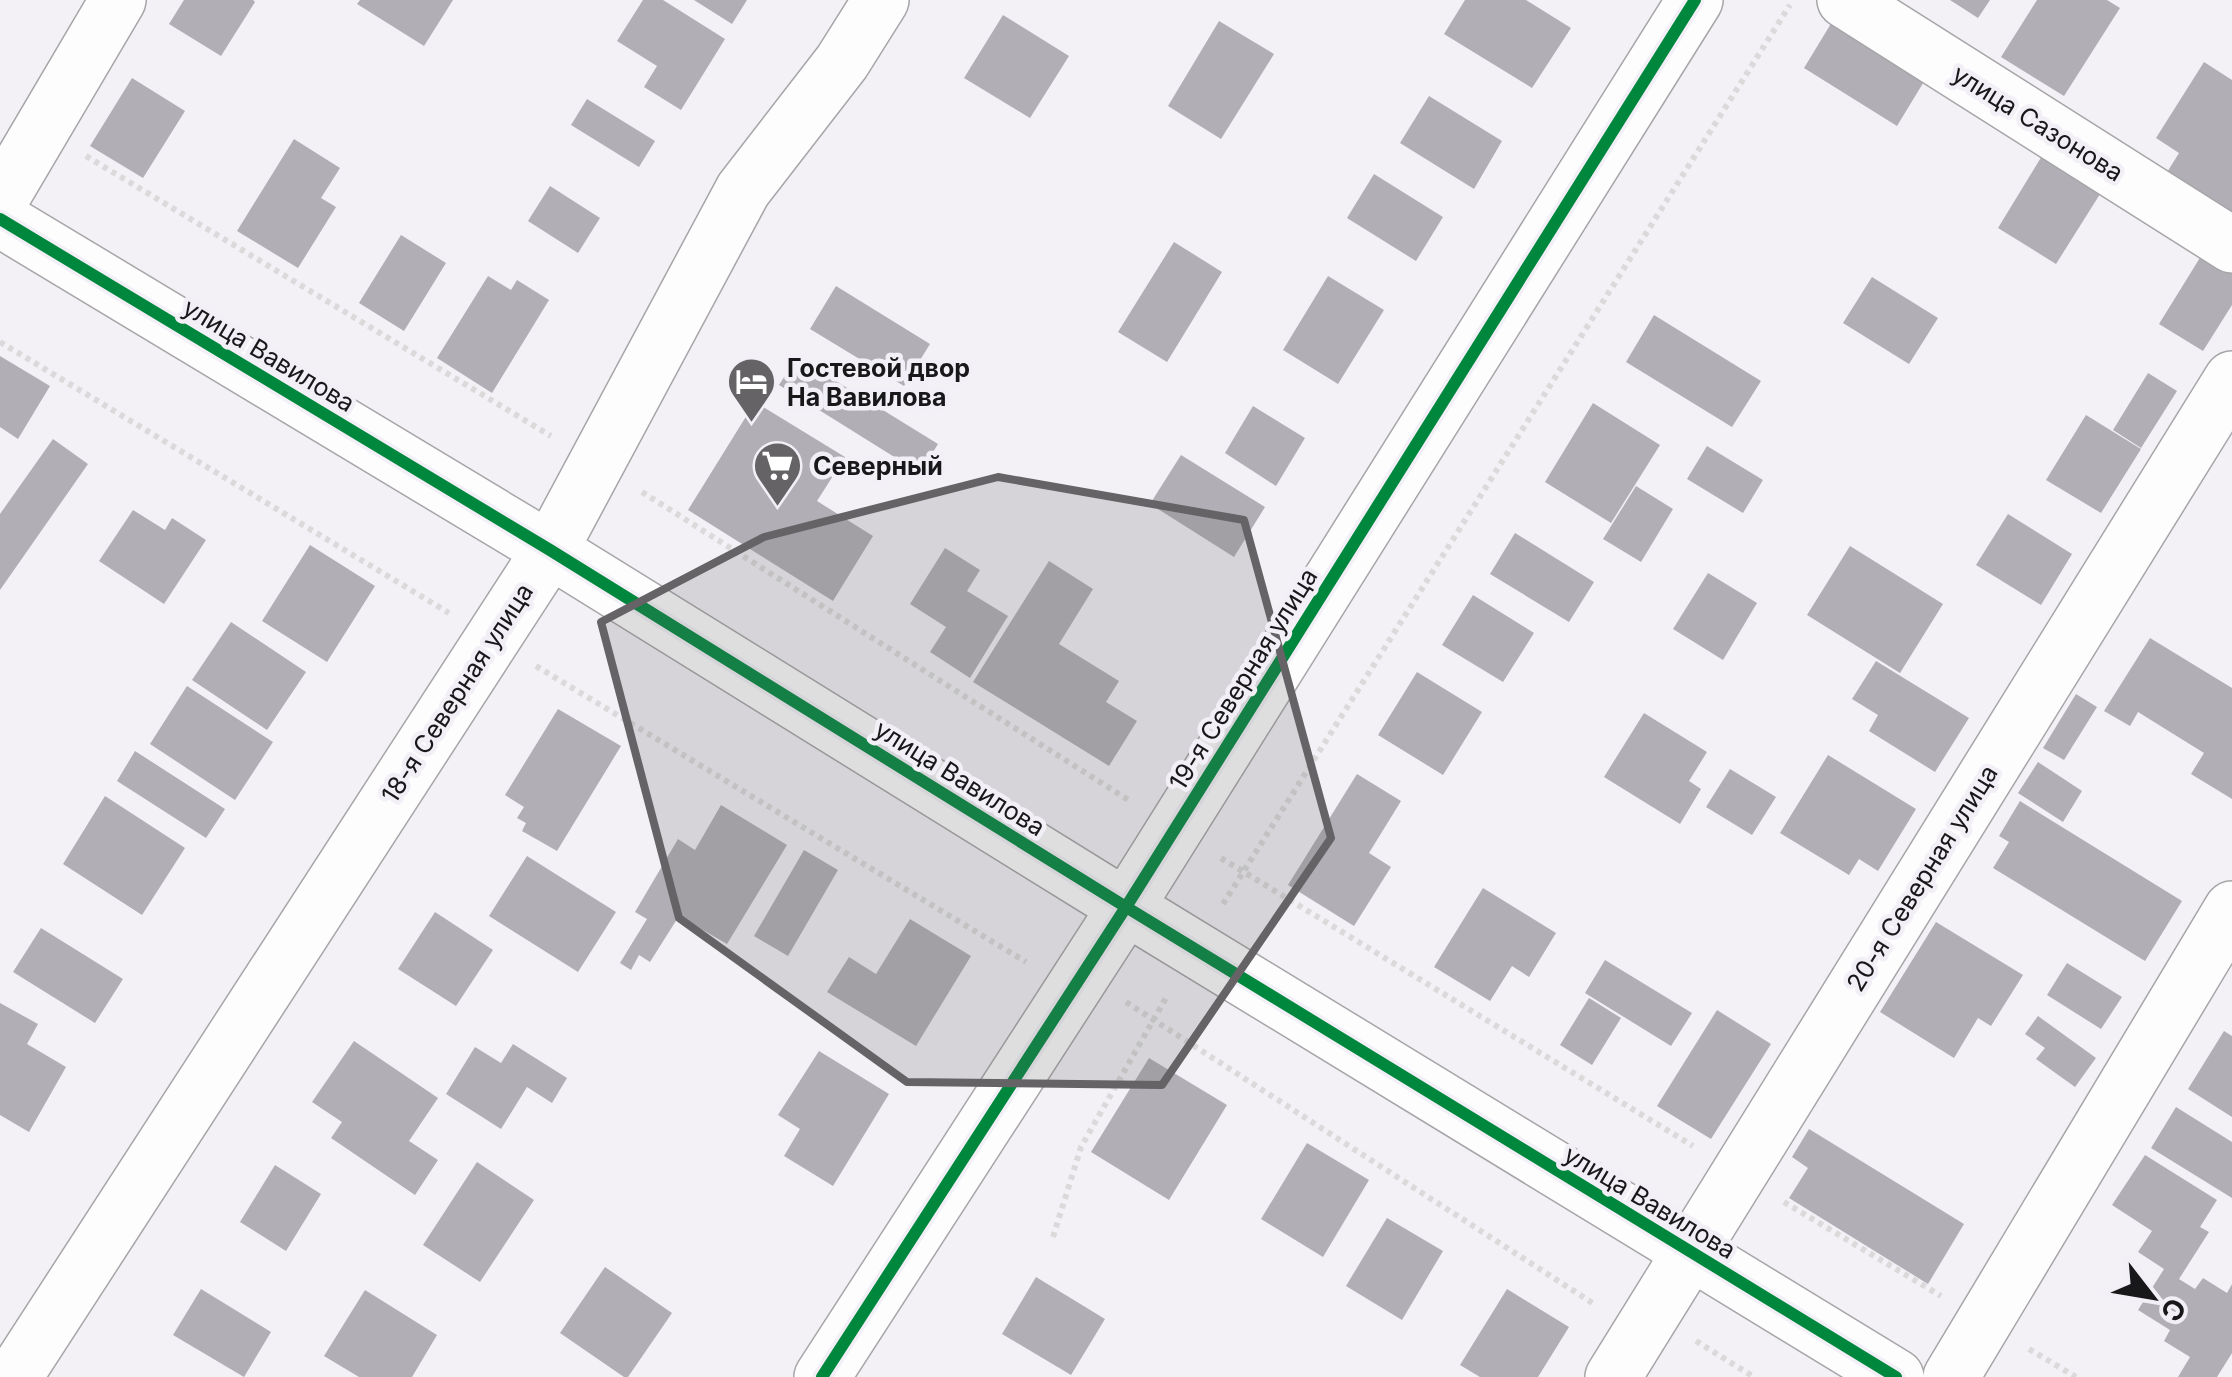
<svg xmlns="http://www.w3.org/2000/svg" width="2232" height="1377" font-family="Inter,sans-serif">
<rect width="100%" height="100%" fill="#f3f1f5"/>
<!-- building -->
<path fill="#b2aeb6" d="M 184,0 L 253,0 L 255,2 L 221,56 L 169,24 Z
M 360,0 L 453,0 L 424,46 L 357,4 Z
M 643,0 L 663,0 L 725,39 L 681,110 L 644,87 L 657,66 L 617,41 Z
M 694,0 L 747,0 L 732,24 Z
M 1465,0 L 1526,0 L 1571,28 L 1532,88 L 1444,34 Z
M 1950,0 L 1990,0 L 1978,18 Z
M 2037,0 L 2107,0 L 2120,8 L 2064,96 L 2001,57 Z
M 1003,15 L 1069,56 L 1030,118 L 964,78 Z
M 1835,17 L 1928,75 L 1897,126 L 1804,68 Z
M 1219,21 L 1274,54 L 1221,139 L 1168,106 Z
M 2204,62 L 2232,80 L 2232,235 L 2158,187 L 2179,153 L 2156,138 Z
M 132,78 L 185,111 L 143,178 L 90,146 Z
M 1429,96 L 1502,141 L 1474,189 L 1400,143 Z
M 587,99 L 655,141 L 639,167 L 571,125 Z
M 294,139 L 340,168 L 321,198 L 336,207 L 298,268 L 237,231 Z
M 2048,146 L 2107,183 L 2056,264 L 1998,228 Z
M 1374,174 L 1443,217 L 1416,261 L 1347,218 Z
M 550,186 L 600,218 L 578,253 L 528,221 Z
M 401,235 L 446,263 L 404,331 L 359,303 Z
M 1174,242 L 1222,272 L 1167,362 L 1118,332 Z
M 2206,248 L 2232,264 L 2232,305 L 2203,351 L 2159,324 Z
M 488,276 L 511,290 L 517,280 L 549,300 L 492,393 L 437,358 Z
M 1328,276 L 1384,310 L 1338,384 L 1283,350 Z
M 1872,277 L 1938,318 L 1909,364 L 1843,323 Z
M 836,286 L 930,344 L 904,386 L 810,329 Z
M 1654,315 L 1761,381 L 1732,427 L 1626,362 Z
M 0,356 L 50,386 L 18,439 L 0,427 Z
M 797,357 L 938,444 L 920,473 L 779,385 Z
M 2148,373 L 2177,391 L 2141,448 L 2113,430 Z
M 755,402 L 845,457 L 817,501 L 873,536 L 833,601 L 688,510 Z
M 1593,403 L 1660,445 L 1611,523 L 1545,482 Z
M 1253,406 L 1305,438 L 1276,486 L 1225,453 Z
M 2086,415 L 2141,449 L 2101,513 L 2046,480 Z
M 53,439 L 88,464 L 0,590 L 0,514 Z
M 1707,446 L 1763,480 L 1743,513 L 1687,479 Z
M 1181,455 L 1265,507 L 1234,557 L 1150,504 Z
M 1636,486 L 1673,509 L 1641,562 L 1603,539 Z
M 133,510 L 165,530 L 172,518 L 206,540 L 164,604 L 99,561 Z
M 2008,514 L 2072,554 L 2041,605 L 1976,565 Z
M 1515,533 L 1594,582 L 1569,622 L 1490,574 Z
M 310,545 L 375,586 L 327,662 L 262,621 Z
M 1850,546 L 1943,604 L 1900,673 L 1807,615 Z
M 945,548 L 980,570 L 967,591 L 1008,616 L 970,678 L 930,652 L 946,627 L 910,604 Z
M 1049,561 L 1093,589 L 1059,644 L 1119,681 L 1106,702 L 1137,721 L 1109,766 L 973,682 Z
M 1708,573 L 1757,603 L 1723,660 L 1673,629 Z
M 1473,595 L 1534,633 L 1503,682 L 1442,645 Z
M 231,622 L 306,672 L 267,730 L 192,680 Z
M 2150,638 L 2232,688 L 2232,799 L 2191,774 L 2204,753 L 2138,712 L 2130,726 L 2104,711 Z
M 1876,661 L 1969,718 L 1935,772 L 1869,731 L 1878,715 L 1852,699 Z
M 1417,672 L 1482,712 L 1443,775 L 1378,735 Z
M 187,686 L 273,742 L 235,800 L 150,744 Z
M 2076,694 L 2097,707 L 2064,760 L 2043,748 Z
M 558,709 L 621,746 L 557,851 L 522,831 L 526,823 L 517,818 L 524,807 L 505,795 Z
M 1644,713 L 1707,752 L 1689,781 L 1701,789 L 1680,824 L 1604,777 Z
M 135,751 L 225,809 L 206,838 L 117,781 Z
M 1828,755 L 1916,809 L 1878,871 L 1859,859 L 1849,875 L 1780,833 Z
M 2038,762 L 2082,791 L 2063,822 L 2018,793 Z
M 1730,769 L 1776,797 L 1752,835 L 1706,807 Z
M 1357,774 L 1401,801 L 1369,853 L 1391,867 L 1354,926 L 1288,885 Z
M 105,796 L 185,848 L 142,915 L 63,864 Z
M 2020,801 L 2182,901 L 2145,961 L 1993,868 L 2009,842 L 1999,836 Z
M 721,805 L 787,845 L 727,944 L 679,916 L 650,962 L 639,955 L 631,970 L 620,963 L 647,919 L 635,912 L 678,839 L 695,850 Z
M 804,850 L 838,870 L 788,956 L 754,936 Z
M 527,856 L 616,912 L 578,972 L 489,916 Z
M 1483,888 L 1556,933 L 1529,977 L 1512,966 L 1490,1001 L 1434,967 Z
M 435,912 L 493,950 L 456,1006 L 398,969 Z
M 910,919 L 971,956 L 916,1046 L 827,992 L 849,957 L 876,974 Z
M 1936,922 L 2023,975 L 1991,1026 L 1978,1018 L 1954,1058 L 1880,1012 Z
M 41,928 L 123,979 L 95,1023 L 13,972 Z
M 1605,960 L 1692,1013 L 1671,1046 L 1585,993 Z
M 2067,963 L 2122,997 L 2101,1029 L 2047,995 Z
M 1589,998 L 1621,1018 L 1592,1065 L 1560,1045 Z
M 0,1003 L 38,1024 L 27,1044 L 66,1067 L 29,1132 L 0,1115 Z
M 1717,1010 L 1771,1044 L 1711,1139 L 1657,1106 Z
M 2038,1016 L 2096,1058 L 2075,1087 L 2036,1059 L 2045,1048 L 2025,1034 Z
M 2224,1031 L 2232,1036 L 2232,1117 L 2188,1089 Z
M 354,1041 L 438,1098 L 409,1141 L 438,1160 L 415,1195 L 331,1138 L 342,1122 L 312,1102 Z
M 513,1044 L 567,1078 L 552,1103 L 527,1087 L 501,1129 L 446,1094 L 475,1047 L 501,1063 Z
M 819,1051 L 889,1094 L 833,1186 L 784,1156 L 800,1129 L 778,1115 Z
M 1149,1058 L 1227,1105 L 1169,1200 L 1091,1152 Z
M 2176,1107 L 2232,1142 L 2232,1198 L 2151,1148 Z
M 1809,1129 L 1964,1224 L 1928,1284 L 1789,1198 L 1808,1168 L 1792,1157 Z
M 1307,1143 L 1369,1180 L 1323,1257 L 1261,1219 Z
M 2145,1155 L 2217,1200 L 2200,1227 L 2209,1232 L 2179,1279 L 2195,1289 L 2203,1278 L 2227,1293 L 2232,1284 L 2232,1353 L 2217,1377 L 2178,1377 L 2190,1357 L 2164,1341 L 2170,1330 L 2138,1310 L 2164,1269 L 2138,1252 L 2152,1231 L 2112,1205 Z
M 477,1162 L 534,1200 L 480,1282 L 423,1245 Z
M 275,1165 L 321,1194 L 286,1251 L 240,1222 Z
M 1387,1218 L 1443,1251 L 1402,1320 L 1346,1286 Z
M 605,1267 L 672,1313 L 628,1377 L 624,1377 L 560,1333 Z
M 1036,1277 L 1105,1319 L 1071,1375 L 1002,1334 Z
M 201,1289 L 271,1332 L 244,1377 L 173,1335 Z
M 1507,1289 L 1569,1327 L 1538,1377 L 1480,1377 L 1460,1365 Z
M 365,1290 L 437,1335 L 412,1377 L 359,1377 L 324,1356 Z"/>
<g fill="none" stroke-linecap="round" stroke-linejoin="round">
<defs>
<path id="minor" d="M 1845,0 L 2232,245
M 0,200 L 118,0
M 0,219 L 550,550 L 1126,907 L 1896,1377
M 14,1377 L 550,550 L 743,190 L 842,62 L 881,0
M 822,1377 L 1126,907 L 1695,0
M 1613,1377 L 2232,379
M 1951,1377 L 2232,909"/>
</defs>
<!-- minor casing -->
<use href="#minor" stroke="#a6a5a7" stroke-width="58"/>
<!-- path -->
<path stroke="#dadadb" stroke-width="6" stroke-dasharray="5 5" stroke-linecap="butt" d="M 86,156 L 551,436
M 0,342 L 449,613
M 642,492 L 1130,801
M 536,666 L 1026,962
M 1221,858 L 1693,1146
M 1223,904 L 1790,5
M 1126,1002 L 1594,1304
M 1784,1202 L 1941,1296
M 1053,1237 L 1081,1147 L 1167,996
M 1696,1341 L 1754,1377
M 2029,1349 L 2076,1377"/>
<!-- minor -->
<use href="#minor" stroke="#fdfdfe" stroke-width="55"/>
<defs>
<path id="cycleway" d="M 0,219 L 550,550 L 1126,907 L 1896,1377
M 822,1377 L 1126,907 L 1695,0"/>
</defs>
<!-- cycleway casing -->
<use href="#cycleway" stroke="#f2f0f6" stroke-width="19"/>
<!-- cycleway -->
<use href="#cycleway" stroke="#00873e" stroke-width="12"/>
</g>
<!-- marked area -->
<path fill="#656366" fill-opacity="0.2" stroke="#656366" stroke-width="8" stroke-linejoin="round" d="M 998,477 L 1244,520 L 1331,838 L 1162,1085 L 907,1082 L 679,918 L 601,622 L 764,537 Z"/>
<!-- icons -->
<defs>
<symbol id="hotel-pin" viewBox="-11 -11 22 30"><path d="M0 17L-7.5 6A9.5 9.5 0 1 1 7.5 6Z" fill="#656366" stroke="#f2f0f6"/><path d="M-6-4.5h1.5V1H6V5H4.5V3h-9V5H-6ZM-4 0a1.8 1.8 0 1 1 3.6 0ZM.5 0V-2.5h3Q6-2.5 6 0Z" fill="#fff"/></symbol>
<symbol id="supermarket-pin" viewBox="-11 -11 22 30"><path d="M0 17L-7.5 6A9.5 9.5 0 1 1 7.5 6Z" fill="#656366" stroke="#f2f0f6"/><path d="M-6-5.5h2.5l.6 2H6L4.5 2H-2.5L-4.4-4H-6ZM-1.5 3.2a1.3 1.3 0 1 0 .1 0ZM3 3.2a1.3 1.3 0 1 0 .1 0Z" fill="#fff"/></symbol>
</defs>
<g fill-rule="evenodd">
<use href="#hotel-pin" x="724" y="354" width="55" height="75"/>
<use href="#supermarket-pin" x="750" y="438" width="55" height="75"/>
</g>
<g text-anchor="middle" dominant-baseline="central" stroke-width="9" stroke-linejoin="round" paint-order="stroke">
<!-- street labels -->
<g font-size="25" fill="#181719" stroke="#f2f0f6">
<text transform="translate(2038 123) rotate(32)">улица Сазонова</text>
<text transform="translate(269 355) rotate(31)">улица Вавилова</text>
<text transform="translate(1243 679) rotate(-58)">19-я Северная улица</text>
<text transform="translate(457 693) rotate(-57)">18-я Северная улица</text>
<text transform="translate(960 778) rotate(32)">улица Вавилова</text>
<text transform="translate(1922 878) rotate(-58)">20-я Северная улица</text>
<text transform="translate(1650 1202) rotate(31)">улица Вавилова</text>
</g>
<!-- poi labels -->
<g font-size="25" font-weight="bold" fill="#181719" stroke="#f2f0f6" text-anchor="start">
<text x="787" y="368">Гостевой двор<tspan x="787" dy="29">На Вавилова</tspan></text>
<text x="813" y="466">Северный</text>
</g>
</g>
<!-- north arrow -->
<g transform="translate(2152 1297) rotate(121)" stroke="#f2f0f6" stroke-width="8" paint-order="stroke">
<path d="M0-8L18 38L0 25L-18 38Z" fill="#181719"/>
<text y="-15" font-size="28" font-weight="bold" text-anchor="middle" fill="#181719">С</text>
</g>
</svg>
